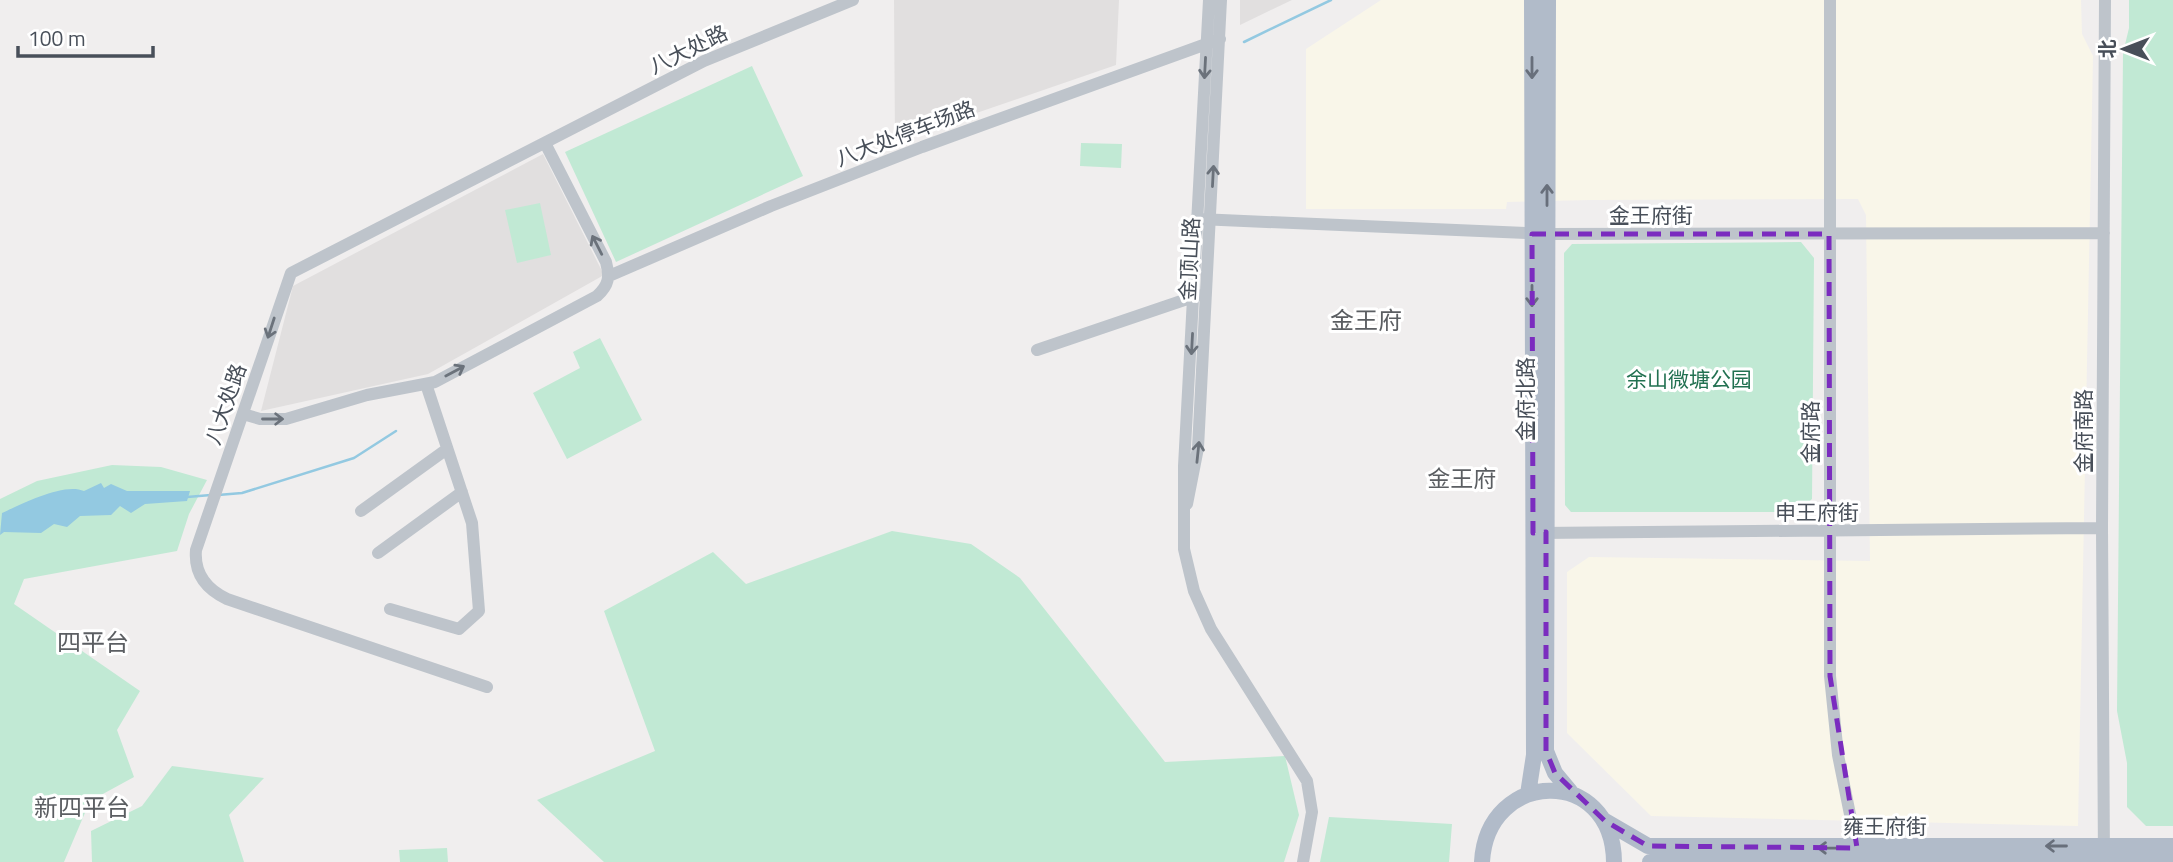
<svg xmlns="http://www.w3.org/2000/svg" width="2173" height="862" font-family="'Titillium Web','Noto Sans SC',sans-serif">
<rect width="100%" height="100%" fill="#f0eeee"/>
<!-- commercial -->
<path fill="#f9f6e9" d="M 1381,0 L 2081,0 L 2082,34 L 2093,56 L 2078,826 L 1651,816 L 1567,733 L 1567,572 L 1589,557 L 1870,561 L 1866,215 L 1858,199 L 1590,200 L 1507,202 L 1506,209 L 1306,209 L 1306,49 Z"/>
<!-- education -->
<path fill="#e1dfdf" d="M 894,0 L 1119,0 L 1116,65 L 895,141 Z
M 1240,0 L 1292,0 L 1240,25 Z
M 543,154 L 604,275 L 428,374 L 261,411 L 293,286 Z"/>
<!-- green -->
<path fill="#c1e9d4" d="M 2129,0 L 2173,0 L 2173,826 L 2146,826 L 2127,807 L 2127,763 L 2117,711 L 2123,53 L 2129,28 Z
M 752,66 L 803,176 L 616,262 L 565,152 Z
M 1081,143 L 1122,144 L 1121,168 L 1080,166 Z
M 540,203 L 551,255 L 517,263 L 505,210 Z
M 1801,242 L 1814,258 L 1812,499 L 1798,512 L 1571,512 L 1565,505 L 1564,253 L 1572,244 Z
M 600,338 L 642,420 L 567,459 L 533,393 L 580,368 L 573,352 Z
M 112,465 L 161,467 L 207,480 L 189,514 L 177,551 L 24,579 L 14,604 L 140,691 L 117,730 L 134,777 L 90,801 L 64,862 L 0,862 L 0,499 L 37,481 Z
M 892,531 L 971,544 L 1020,578 L 1165,762 L 1285,756 L 1299,815 L 1284,862 L 604,862 L 537,800 L 655,751 L 604,611 L 713,552 L 746,584 Z
M 172,766 L 264,778 L 229,815 L 244,862 L 92,862 L 91,831 L 142,806 Z
M 1329,817 L 1452,824 L 1449,862 L 1320,862 Z
M 447,848 L 448,862 L 400,862 L 399,850 Z"/>
<!-- water -->
<path fill="#93c9e1" d="M 101,483 L 104,488 L 111,484 L 127,491 L 190,491 L 187,501 L 145,504 L 131,513 L 120,506 L 111,515 L 80,516 L 67,527 L 54,524 L 41,533 L 4,532 L 0,535 L 2,513 C 22,504 64,482 84,491 Z"/>
<g fill="none" stroke-linecap="round" stroke-linejoin="round">
<!-- stream -->
<path stroke="#93c9e1" stroke-width="2.5" d="M 1244,42 L 1331,0
M 218,495 L 242,493 L 354,458 L 396,431
M 187,497 L 211,495"/>
<!-- minor -->
<path stroke="#bec4cb" stroke-width="12" d="M 1209,0 L 1184,466 L 1184,549 L 1194,591 L 1211,629 L 1307,781 L 1312,812 L 1303,862
M 1830,0 L 1830,676 L 1838,755 L 1858,854
M 1199,219 L 1547,234 L 2104,233
M 609,276 L 771,206 L 922,147 L 1220,39
M 1037,350 L 1199,295
M 243,414 L 260,419 L 286,419 L 367,395 L 435,382 L 597,296 C 609,285 610,277 606,262 L 545,143
M 1187,504 L 1198,448 L 1221,0
M 361,511 L 447,449
M 1539,533 L 2102,528
M 378,553 L 462,492
M 390,609 L 459,629 L 479,611 L 472,523 L 426,384
M 487,687 L 227,599 C 206,589 194,573 196,550 L 291,273 L 704,61 L 853,0
M 2104,862 L 2102,528 L 2105,0"/>
<!-- major -->
<path stroke="#b1bbc9" stroke-width="16" d="M 1548,0 L 1546,751 L 1555,773 L 1570,791
M 1528,794 L 1534,755 L 1532,0
M 1605,821 L 1648,846 L 2173,846
M 1482,862 C 1487,769 1613,765 1614,862
M 1650,862 L 2173,862"/>
</g>
<!-- one-way arrows -->
<defs><path id="oneway-shaft" d="M-6 0H5M1.5-3L5.5 0L1.5 3" fill="none" stroke-width="1.6" stroke-linecap="round" stroke-linejoin="round" transform="scale(1.75)"/></defs>
<g stroke="#6b727b">
<use href="#oneway-shaft" transform="translate(1205 68) rotate(93)"/>
<use href="#oneway-shaft" transform="translate(1213 176) rotate(-87)"/>
<use href="#oneway-shaft" transform="translate(597 245) rotate(-117)"/>
<use href="#oneway-shaft" transform="translate(271 328) rotate(108)"/>
<use href="#oneway-shaft" transform="translate(1192 344) rotate(93)"/>
<use href="#oneway-shaft" transform="translate(455 371) rotate(-28)"/>
<use href="#oneway-shaft" transform="translate(273 419)"/>
<use href="#oneway-shaft" transform="translate(1198 452) rotate(-84)"/>
</g>
<g stroke="#686f7b">
<use href="#oneway-shaft" transform="translate(1532 68) rotate(90)"/>
<use href="#oneway-shaft" transform="translate(1547 195) rotate(-90)"/>
<use href="#oneway-shaft" transform="translate(1532 296) rotate(90)"/>
<use href="#oneway-shaft" transform="translate(2056 846) rotate(180)"/>
<use href="#oneway-shaft" transform="translate(1828 848) rotate(-179)"/>
</g>
<!-- marked area -->
<path fill="none" stroke="#7b2cbf" stroke-width="5" stroke-dasharray="14 9" stroke-linejoin="round" d="M 1532,234 L 1829,234 L 1830,676 L 1857,848 L 1648,846 L 1605,821 L 1555,773 L 1546,751 L 1546,532 L 1533,533 Z"/>
<g text-anchor="middle" dominant-baseline="central" stroke-width="6" stroke-linejoin="round" paint-order="stroke">
<!-- street labels -->
<g font-size="21" fill="#484f59" stroke="#fff">
<text transform="translate(688 49) rotate(-26)">八大处路</text>
<text transform="translate(905 133) rotate(-21)">八大处停车场路</text>
<text x="1651" y="215">金王府街</text>
<text transform="translate(1189 259) rotate(-87)">金顶山路</text>
<text transform="translate(1525 399) rotate(-90)">金府北路</text>
<text transform="translate(225 404) rotate(-71)">八大处路</text>
<text transform="translate(2083 431) rotate(-90)">金府南路</text>
<text transform="translate(1810 432) rotate(-90)">金府路</text>
<text x="1817" y="512">申王府街</text>
<text x="1885" y="826">雍王府街</text>
</g>
<!-- park labels -->
<g font-size="21" fill="#227151" stroke="#fff">
<text x="1689" y="379">余山微塘公园</text>
</g>
<!-- neighbourhood labels -->
<g font-size="23" fill="#5b5e62" stroke="#fff">
<text x="1462" y="478">金王府</text>
</g>
<!-- quarter labels -->
<g font-size="24" fill="#5b5e62" stroke="#fff">
<text x="1366" y="320">金王府</text>
<text x="93" y="642">四平台</text>
<text x="82" y="807">新四平台</text>
</g>
</g>
<!-- north arrow -->
<g transform="translate(2124 49) rotate(270)" stroke="#ffffff" stroke-width="5" paint-order="stroke">
<path d="M0-5L12 26L0 18L-12 26Z" fill="#484f59"/>
<text y="-10" font-size="19" font-weight="bold" text-anchor="middle" fill="#484f59">北</text>
</g>
<!-- scale -->
<path d="M18 46v10h135v-10" fill="none" stroke="#484f59" stroke-width="3.5"/>
<text x="28" y="46" font-size="21" fill="#484f59" stroke="#ffffff" stroke-width="5" paint-order="stroke">100 m</text>
</svg>
